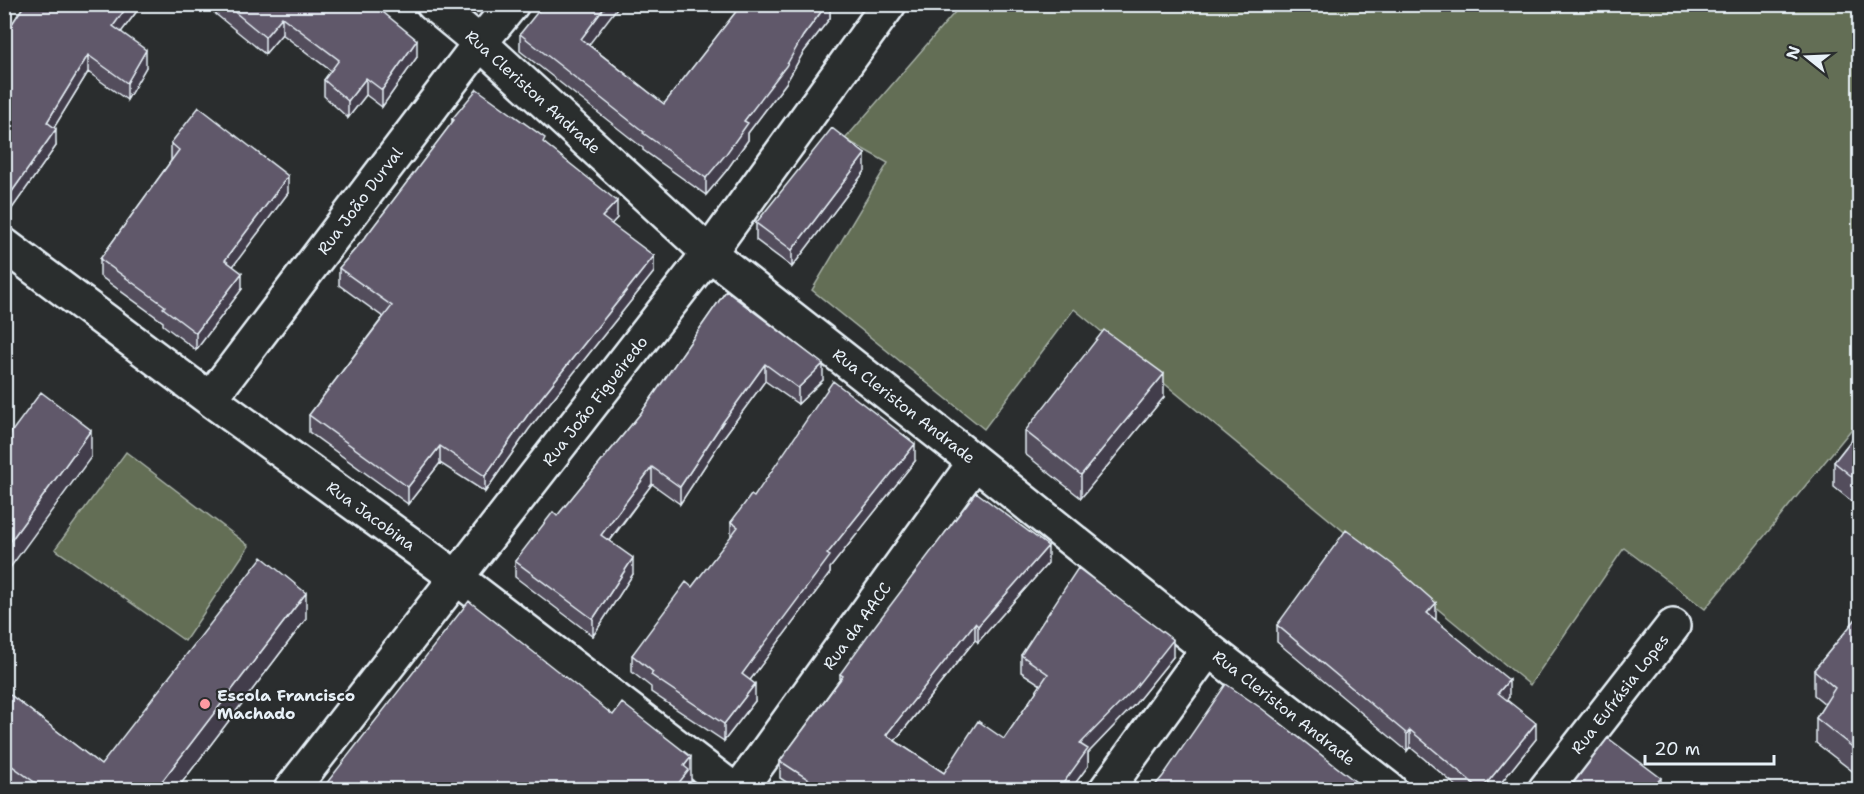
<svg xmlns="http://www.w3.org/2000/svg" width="1864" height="794" font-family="'Shantell Sans',sans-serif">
<rect width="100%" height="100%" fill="#2a2d2e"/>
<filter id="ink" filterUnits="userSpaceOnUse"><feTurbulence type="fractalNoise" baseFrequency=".0167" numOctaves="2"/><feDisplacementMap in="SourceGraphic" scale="12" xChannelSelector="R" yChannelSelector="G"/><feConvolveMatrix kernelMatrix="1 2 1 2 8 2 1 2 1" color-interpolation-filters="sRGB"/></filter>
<g filter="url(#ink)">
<!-- green -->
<path fill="#646e55" stroke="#a6b0a6" stroke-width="1.5" d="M 961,5 L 1859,5 L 1859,420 L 1705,609 L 1624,548 L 1530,685 L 1074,309 L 984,429 L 812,290 L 888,163 L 845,139 Z
M 126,452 L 249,546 L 185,641 L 55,549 Z"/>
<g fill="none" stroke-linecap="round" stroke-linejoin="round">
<defs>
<path id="minor" d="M 433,4 L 480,43 L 709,253 L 975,462 L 1208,649 L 1390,790
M 4,245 L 210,399 L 457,578 L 734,790
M 210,399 L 480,43 L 512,4
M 291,790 L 709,253 L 889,4
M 739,790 L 975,462
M 1106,790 L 1208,649
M 1545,790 L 1673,626"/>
</defs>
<!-- minor casing -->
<use href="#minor" stroke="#e8f1f8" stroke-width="38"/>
<!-- minor -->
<use href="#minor" stroke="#2a2d2e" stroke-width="33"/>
</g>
<!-- wall -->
<path fill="#534d5c" stroke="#e8f1f8" stroke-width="1.5" d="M 25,4 L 142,4 L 134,15 L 121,32 L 146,67 L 127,100 L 88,72 L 54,127 L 56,146 L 4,220 L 4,36 Z
M 203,4 L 373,4 L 417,57 L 382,107 L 366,95 L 348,118 L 324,96 L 324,80 L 331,71 L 282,34 L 265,54 L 218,16 Z
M 734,4 L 830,4 L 830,18 L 803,53 L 786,83 L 748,133 L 748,140 L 726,171 L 706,195 L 643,150 L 643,148 L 520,51 L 520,34 L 589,45 L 664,104 L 739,8 Z
M 452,119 L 545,144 L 617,218 L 611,224 L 654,272 L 529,429 L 485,492 L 440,463 L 408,504 L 309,432 L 309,415 L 383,317 L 339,285 L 339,268 L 364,239 L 452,123 Z
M 171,143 L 288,193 L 233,266 L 242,289 L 196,350 L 163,325 L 163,322 L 100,276 L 100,259 L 171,161 Z
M 865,171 L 792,267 L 756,240 L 756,223 Z
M 726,291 L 823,380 L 798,404 L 765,381 L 723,438 L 680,504 L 652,484 L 610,541 L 633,574 L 593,636 L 515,577 L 515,561 L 557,516 L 641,413 Z
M 1164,397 L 1081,498 L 1025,454 L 1025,431 Z
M 1860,429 L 1860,508 L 1834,487 L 1834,462 Z
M 915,461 L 830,568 L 830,573 L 750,680 L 755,701 L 724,741 L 651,692 L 651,687 L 632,672 L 632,655 L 692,587 L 731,537 L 731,522 L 754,497 Z
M 1048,563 L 978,642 L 975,640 L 895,741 L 944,773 L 1004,739 L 1041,685 L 1021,672 L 1021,655 L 1173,657 L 1135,704 L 1088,753 L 1088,766 L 1071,789 L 797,789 L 780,778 L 780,761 L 840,679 L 840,674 Z
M 1860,614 L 1860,777 L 1816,743 L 1816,718 L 1825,704 L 1814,695 L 1814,670 Z
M 306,619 L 177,789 L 9,789 L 4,786 L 4,690 L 101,765 Z
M 1435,620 L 1509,697 L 1506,699 L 1536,739 L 1496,789 L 1460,789 L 1410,747 L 1407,751 L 1277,642 L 1277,625 Z"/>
<!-- shaded-wall -->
<path fill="#433e4b" stroke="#e8f1f8" stroke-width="1.5" d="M 129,4 L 142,4 L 134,15 L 113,43 L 113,26 Z
M 607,4 L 620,4 L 581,55 L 581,39 Z
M 827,4 L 830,4 L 830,18 L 803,53 L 786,83 L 748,133 L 748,140 L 726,171 L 706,195 L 706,178 L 744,121 L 803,36 Z
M 282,17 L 282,34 L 265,54 L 265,37 Z
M 417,40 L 417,57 L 382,107 L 382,90 Z
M 146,50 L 146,67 L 127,100 L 127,83 Z
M 88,55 L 88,72 L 47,139 L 47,122 Z
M 366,78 L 366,95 L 348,118 L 348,101 Z
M 56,129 L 56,146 L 4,220 L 4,203 Z
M 865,154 L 865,171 L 792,267 L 792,250 Z
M 288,176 L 288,193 L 225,277 L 225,260 Z
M 617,201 L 617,218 L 602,234 L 602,217 Z
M 654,256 L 654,272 L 529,429 L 485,492 L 485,476 L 529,413 Z
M 9,257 L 9,274 L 4,280 L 4,263 Z
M 242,273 L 242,289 L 196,350 L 196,333 Z
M 765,364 L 765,381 L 723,438 L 680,504 L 680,487 L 723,422 Z
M 823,364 L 823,380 L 798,404 L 798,388 Z
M 1164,374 L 1164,397 L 1081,498 L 1081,475 Z
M 91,430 L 91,457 L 4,576 L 4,550 Z
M 915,444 L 915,461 L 830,568 L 830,573 L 742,691 L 742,674 L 827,554 Z
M 440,446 L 440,463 L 408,504 L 408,487 Z
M 652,467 L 652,484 L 601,551 L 601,535 Z
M 1048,546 L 1048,563 L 978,642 L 978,626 Z
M 633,558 L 633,574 L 593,636 L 593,619 Z
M 306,593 L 306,619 L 177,789 L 156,789 Z
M 1436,603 L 1436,620 L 1427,613 Z
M 975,623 L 975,640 L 886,752 L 886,735 Z
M 1173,640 L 1173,657 L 1135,704 L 1088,753 L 1088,766 L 1071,789 L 1059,789 L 1080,744 Z
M 1509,680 L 1509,697 L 1498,710 L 1498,693 Z
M 755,684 L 755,701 L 724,741 L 724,724 Z
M 1536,723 L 1536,739 L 1496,789 L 1482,789 Z
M 1410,730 L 1410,747 L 1407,751 L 1407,734 Z
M 691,757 L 691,783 L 689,785 L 689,789 L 674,789 L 684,766 Z
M 1661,778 L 1661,789 L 1651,789 Z"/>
<!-- building -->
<path fill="#60596b" stroke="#e8f1f8" stroke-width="1.5" d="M 25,4 L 129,4 L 113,26 L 146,50 L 127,83 L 88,55 L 47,122 L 56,129 L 4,203 L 4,36 Z
M 225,4 L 373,4 L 417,40 L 382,90 L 366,78 L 348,101 L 324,80 L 339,60 L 282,17 L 265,37 Z
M 544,4 L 607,4 L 581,39 L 664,104 L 742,4 L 827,4 L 803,36 L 786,66 L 744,121 L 748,123 L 726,154 L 706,178 L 643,133 L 644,132 L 520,34 Z
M 477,89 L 545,138 L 543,142 L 617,201 L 602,217 L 654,256 L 529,413 L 485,476 L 440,446 L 408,487 L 309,415 L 392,306 L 339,268 L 364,239 L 454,120 L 452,119 Z
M 199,107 L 288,176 L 225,260 L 242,273 L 196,333 L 163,308 L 165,306 L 100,259 L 179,150 L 171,143 Z
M 832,128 L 865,154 L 792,250 L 756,223 Z
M 4,254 L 9,257 L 4,263 Z
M 726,291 L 823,364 L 798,388 L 765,364 L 723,422 L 680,487 L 652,467 L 601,535 L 633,558 L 593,619 L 515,561 L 553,512 L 557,516 L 641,413 Z
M 1104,330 L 1164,374 L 1081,475 L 1025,431 Z
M 833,381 L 915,444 L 827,554 L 830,556 L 742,674 L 755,684 L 724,724 L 651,675 L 653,672 L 632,655 L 686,582 L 692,587 L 738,527 L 731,522 L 751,495 L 754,497 Z
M 41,392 L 91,430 L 4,550 L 4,442 Z
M 1860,429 L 1860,483 L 1834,462 Z
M 976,492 L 1048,546 L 978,626 L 975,623 L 886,735 L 944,773 L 978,721 L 1004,739 L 1048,674 L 1021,655 L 1078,568 L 1173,640 L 1135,688 L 1080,744 L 1088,749 L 1059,789 L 823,789 L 780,761 L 843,676 L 840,674 L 871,631 Z
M 1346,530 L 1392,564 L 1436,603 L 1427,613 L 1509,680 L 1498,693 L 1536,723 L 1482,789 L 1480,789 L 1410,730 L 1407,734 L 1277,625 Z
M 262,557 L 306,593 L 156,789 L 44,789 L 4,760 L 4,690 L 101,765 Z
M 469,601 L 613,715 L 622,703 L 691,757 L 684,766 L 689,770 L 674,789 L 322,789 Z
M 1860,614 L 1860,753 L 1816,718 L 1835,688 L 1814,670 Z
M 1226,684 L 1261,708 L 1365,789 L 1152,789 L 1163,776 Z
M 1608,738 L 1661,778 L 1651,789 L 1569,789 Z"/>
</g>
<!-- markers -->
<circle fill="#ff9aa2" stroke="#2a2d2e" stroke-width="2" cx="205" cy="704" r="6"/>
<g text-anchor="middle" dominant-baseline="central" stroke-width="4.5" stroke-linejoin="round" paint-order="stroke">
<!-- street labels -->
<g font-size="16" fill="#e8f1f8" stroke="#2a2d2e">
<text transform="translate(533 92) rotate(42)">Rua Cleriston Andrade</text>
<text transform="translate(360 201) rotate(-53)">Rua João Durval</text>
<text transform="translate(595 401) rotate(-52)">Rua João Figueiredo</text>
<text transform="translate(904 406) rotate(38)">Rua Cleriston Andrade</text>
<text transform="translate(371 516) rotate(36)">Rua Jacobina</text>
<text transform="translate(857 626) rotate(-54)">Rua da AACC</text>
<text transform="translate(1620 694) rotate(-52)">Rua Eufrásia Lopes</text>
<text transform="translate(1284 708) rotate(38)">Rua Cleriston Andrade</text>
</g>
<!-- poi labels -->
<g font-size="16" font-weight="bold" fill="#e8f1f8" stroke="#2a2d2e" text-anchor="start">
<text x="217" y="695">Escola Francisco<tspan x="217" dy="18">Machado</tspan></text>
</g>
</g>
<!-- margin -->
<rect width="1864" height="794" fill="none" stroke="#2a2d2e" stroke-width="24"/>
<rect x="12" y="12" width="1840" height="770" fill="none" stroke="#e8f1f8" stroke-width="2" filter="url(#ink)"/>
<!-- north arrow -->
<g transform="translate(1807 57) rotate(288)" stroke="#2a2d2e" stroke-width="4.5" paint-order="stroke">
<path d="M0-4.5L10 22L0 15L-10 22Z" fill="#e8f1f8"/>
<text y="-9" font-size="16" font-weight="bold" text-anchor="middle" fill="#e8f1f8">N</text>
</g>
<!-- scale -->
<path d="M1645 755v9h129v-9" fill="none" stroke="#e8f1f8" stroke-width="3"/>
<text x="1654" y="755" font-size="18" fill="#e8f1f8" stroke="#2a2d2e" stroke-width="4.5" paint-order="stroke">20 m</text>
</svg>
